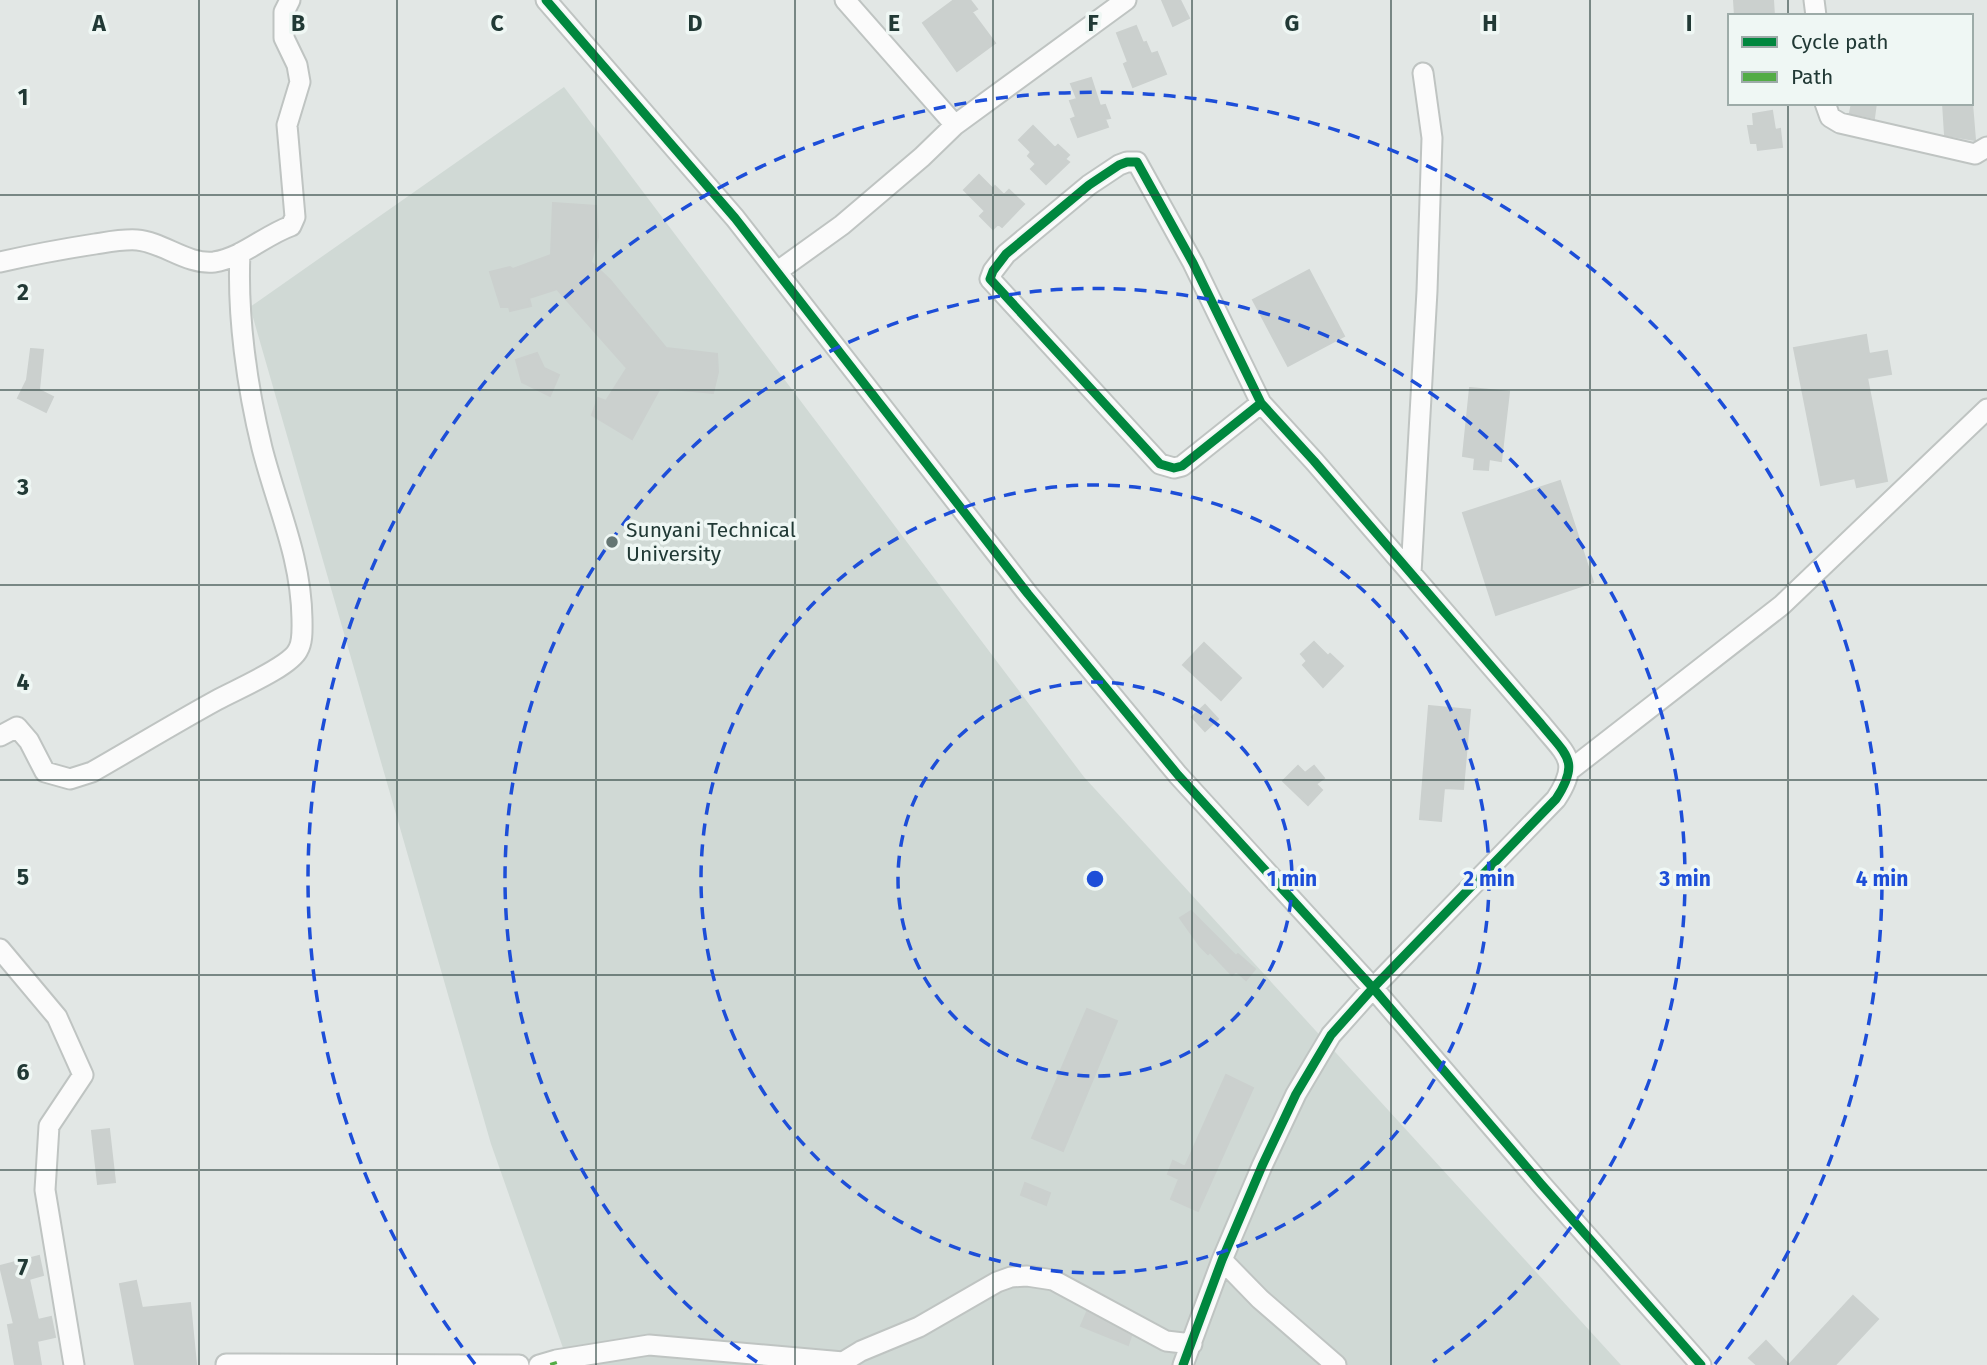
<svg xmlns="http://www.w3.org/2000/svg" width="1987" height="1365" font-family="'Fira Sans',sans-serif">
<rect width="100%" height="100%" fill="#e2e7e5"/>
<!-- built -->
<path fill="#d0d9d5" d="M 564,87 L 1084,777 L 1621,1365 L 569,1365 L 491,1144 L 250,307 Z"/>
<!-- building -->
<path fill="#cbd0ce" stroke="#cbd0ce" stroke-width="2" d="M 954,0 L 970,0 L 977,9 L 972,12 L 995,43 L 957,71 L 923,23 Z
M 1162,0 L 1180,0 L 1189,18 L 1173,26 Z
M 1734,0 L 1773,0 L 1774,16 L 1735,16 Z
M 1136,26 L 1143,43 L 1146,42 L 1151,54 L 1157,52 L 1166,74 L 1133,87 L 1124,64 L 1128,62 L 1117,33 Z
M 1091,78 L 1100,106 L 1105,105 L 1110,118 L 1105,119 L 1108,127 L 1078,137 L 1071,119 L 1076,117 L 1070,101 L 1077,99 L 1071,84 Z
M 1852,103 L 1876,103 L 1874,118 L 1850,113 Z
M 1943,103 L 1972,103 L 1975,140 L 1945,135 Z
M 1772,111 L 1775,130 L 1780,129 L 1782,147 L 1758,150 L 1757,143 L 1751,143 L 1748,126 L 1754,126 L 1753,114 Z
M 1033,126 L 1055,148 L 1058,145 L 1069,155 L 1065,159 L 1069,162 L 1046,184 L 1031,169 L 1036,164 L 1028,156 L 1031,152 L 1019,140 Z
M 979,175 L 993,189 L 995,186 L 1004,195 L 1009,190 L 1024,204 L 1002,227 L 998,224 L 993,229 L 980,216 L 985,211 L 964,190 Z
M 553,203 L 596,206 L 598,237 L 591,262 L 610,280 L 666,348 L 717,354 L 718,372 L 713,393 L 660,388 L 632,439 L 592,415 L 598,398 L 606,401 L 627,368 L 557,289 L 529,298 L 531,306 L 510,311 L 509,307 L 501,307 L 490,272 L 510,267 L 513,269 L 551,255 Z
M 1309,270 L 1344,336 L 1288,366 L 1253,300 Z
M 1866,335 L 1869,354 L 1887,351 L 1891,374 L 1867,378 L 1887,481 L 1857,487 L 1855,478 L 1821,485 L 1794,348 Z
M 31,349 L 43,350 L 39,390 L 53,397 L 46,412 L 18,398 L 27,380 Z
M 537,353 L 544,368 L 559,375 L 550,396 L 522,382 L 516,360 Z
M 1470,388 L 1509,392 L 1501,461 L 1489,459 L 1488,470 L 1474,469 L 1475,458 L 1463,456 Z
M 1560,481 L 1593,582 L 1496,615 L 1463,513 Z
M 1314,642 L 1328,656 L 1330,654 L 1343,666 L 1323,687 L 1303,665 L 1307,661 L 1301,654 Z
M 1204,643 L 1241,678 L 1221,700 L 1183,665 Z
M 1205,705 L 1218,719 L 1205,731 L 1192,717 Z
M 1429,706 L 1470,710 L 1463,789 L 1444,788 L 1441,821 L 1420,819 Z
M 1298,766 L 1305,773 L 1314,766 L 1324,778 L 1316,784 L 1322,790 L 1308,805 L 1283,781 Z
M 1191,911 L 1236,956 L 1238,954 L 1255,969 L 1246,980 L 1236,971 L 1232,975 L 1210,952 L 1208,954 L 1200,946 L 1180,918 Z
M 1087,1009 L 1117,1021 L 1063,1151 L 1032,1138 Z
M 1226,1075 L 1253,1088 L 1198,1211 L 1171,1199 L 1179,1179 L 1168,1174 L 1173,1161 L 1185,1167 Z
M 109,1129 L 115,1182 L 98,1184 L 92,1131 Z
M 1025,1183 L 1050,1193 L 1046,1205 L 1021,1195 Z
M 39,1256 L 43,1275 L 29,1279 L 38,1320 L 51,1317 L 55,1337 L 37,1341 L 41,1365 L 15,1365 L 8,1325 L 14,1324 L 0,1266 Z
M 136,1281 L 142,1308 L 190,1303 L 196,1364 L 135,1365 L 120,1284 Z
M 1853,1296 L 1878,1319 L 1835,1365 L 1757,1365 L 1749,1358 L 1766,1341 L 1789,1365 Z
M 1087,1312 L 1131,1336 L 1128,1345 L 1081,1326 Z"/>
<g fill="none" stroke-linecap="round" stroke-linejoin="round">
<defs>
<path id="minor" d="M 546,0 L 735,218 L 1028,594 L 1178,775 L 1373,988 L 1541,1184 L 1701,1365
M 845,0 L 955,125
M 1814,0 L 1816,16
M 1825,103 L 1830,117 L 1840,123 L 1975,154 L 1987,147
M 0,262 C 31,255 63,249 95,244 C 108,242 123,239 137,240 C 163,242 187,265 214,262 C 242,258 265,235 291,226 L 295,217 L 287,125 L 300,82 L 297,65 L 284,38 L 284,12 L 290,0
M 778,271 L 842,225 L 922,157 L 955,125 L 1126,0
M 1411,573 L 1427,291 L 1432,138 L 1423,73
M 0,736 L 17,727 L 29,741 L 45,772 L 70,779 L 92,772 C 134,748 175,723 217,700 C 235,690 290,667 298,650 C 303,642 302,628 302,619 C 301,556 277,507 262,448 C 247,387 237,315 240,253
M 1570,770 L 1782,605 L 1987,409
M 0,949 L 57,1017 L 83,1075 L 49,1126 L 45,1190 L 74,1365
M 1222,1260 L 1260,1299 L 1336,1365
M 226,1364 L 519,1365
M 539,1365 L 556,1360 L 649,1345 L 843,1362 L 861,1351 L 919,1327 L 997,1282 L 1011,1277 L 1027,1276 L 1053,1280 L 1166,1341 L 1192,1344
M 1183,1365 L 1222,1260 L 1262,1166 L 1296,1094 L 1331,1035 L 1373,988 L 1556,799 C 1581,761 1566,755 1541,724 L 1314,461 L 1261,403 L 1193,263 L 1137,162 L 1127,162 L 1119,165 L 1089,185 L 1006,254 L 993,271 L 990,279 L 1160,464 L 1174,468 L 1182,466 L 1261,403"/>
</defs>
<!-- minor casing -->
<use href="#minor" stroke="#bfc4c2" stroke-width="23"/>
<!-- minor -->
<use href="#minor" stroke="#fbfbfb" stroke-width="19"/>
<!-- quiet -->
<path stroke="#52ac45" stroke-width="7" stroke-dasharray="14 7" stroke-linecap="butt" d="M 553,1362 L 554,1365"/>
<defs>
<path id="cycleway" d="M 546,0 L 735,218 L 1028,594 L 1178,775 L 1373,988 L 1541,1184 L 1701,1365
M 1183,1365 L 1222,1260 L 1262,1166 L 1296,1094 L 1331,1035 L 1373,988 L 1556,799 C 1581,761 1566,755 1541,724 L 1314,461 L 1261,403 L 1193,263 L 1137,162 L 1127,162 L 1119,165 L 1089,185 L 1006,254 L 993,271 L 990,279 L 1160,464 L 1174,468 L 1182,466 L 1261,403"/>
</defs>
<!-- cycleway casing -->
<use href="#cycleway" stroke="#eff7f4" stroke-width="13"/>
<!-- cycleway -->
<use href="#cycleway" stroke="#00873e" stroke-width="9"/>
</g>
<!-- grid -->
<path fill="none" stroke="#213935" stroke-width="2" stroke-opacity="0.55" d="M 199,0 L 199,1365M 397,0 L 397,1365M 596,0 L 596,1365M 795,0 L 795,1365M 993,0 L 993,1365M 1192,0 L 1192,1365M 1391,0 L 1391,1365M 1590,0 L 1590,1365M 1788,0 L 1788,16M 1788,103 L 1788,1365M 0,195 L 1987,195M 0,390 L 1987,390M 0,585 L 1987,585M 0,780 L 1987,780M 0,975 L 1987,975M 0,1170 L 1987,1170"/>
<!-- distance rings -->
<g fill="none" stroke="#1d4ed8" stroke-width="3.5" stroke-dasharray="12 9">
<circle cx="1095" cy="879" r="197"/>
<circle cx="1095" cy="879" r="394"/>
<path d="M757 1362A590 590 0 1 1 1433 1362"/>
<path d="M475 1364A787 787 0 1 1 1715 1364"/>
</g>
<!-- markers -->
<circle fill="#657673" stroke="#eff7f4" stroke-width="2.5" cx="612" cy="542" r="7"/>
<g text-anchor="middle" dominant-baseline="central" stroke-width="7" stroke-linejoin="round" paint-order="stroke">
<!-- poi labels -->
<g font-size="21" fill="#213935" stroke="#eff7f4" text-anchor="start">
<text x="626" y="530">Sunyani Technical<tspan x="626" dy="24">University</tspan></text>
</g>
</g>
<g font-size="23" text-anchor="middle" font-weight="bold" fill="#213935" stroke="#eff7f4" stroke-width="7" stroke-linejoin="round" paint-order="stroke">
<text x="99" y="31">A</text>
<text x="298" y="31">B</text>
<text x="497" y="31">C</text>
<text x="695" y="31">D</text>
<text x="894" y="31">E</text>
<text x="1093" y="31">F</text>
<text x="1292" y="31">G</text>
<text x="1490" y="31">H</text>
<text x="1689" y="31">I</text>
<text x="23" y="105">1</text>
<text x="23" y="300">2</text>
<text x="23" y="495">3</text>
<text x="23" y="690">4</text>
<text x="23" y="885">5</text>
<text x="23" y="1080">6</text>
<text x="23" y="1275">7</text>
</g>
<circle cx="1095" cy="879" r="10" fill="#1d4ed8" stroke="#eff7f4" stroke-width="3.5"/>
<g font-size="21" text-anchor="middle" font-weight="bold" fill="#1d4ed8" stroke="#eff7f4" stroke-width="7" stroke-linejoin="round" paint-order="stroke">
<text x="1292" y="886">1 min</text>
<text x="1489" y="886">2 min</text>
<text x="1685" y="886">3 min</text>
<text x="1882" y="886">4 min</text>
</g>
<!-- legend -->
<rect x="1728" y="14" width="245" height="91" fill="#eff7f4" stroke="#9daba8" stroke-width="2"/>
<rect x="1742" y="37" width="35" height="10" fill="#00873e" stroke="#9daba8" stroke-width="2"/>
<text x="1791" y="49" font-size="21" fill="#213935">Cycle path</text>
<rect x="1742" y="72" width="35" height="10" fill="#52ac45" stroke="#9daba8" stroke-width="2"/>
<text x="1791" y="84" font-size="21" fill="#213935">Path</text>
</svg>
